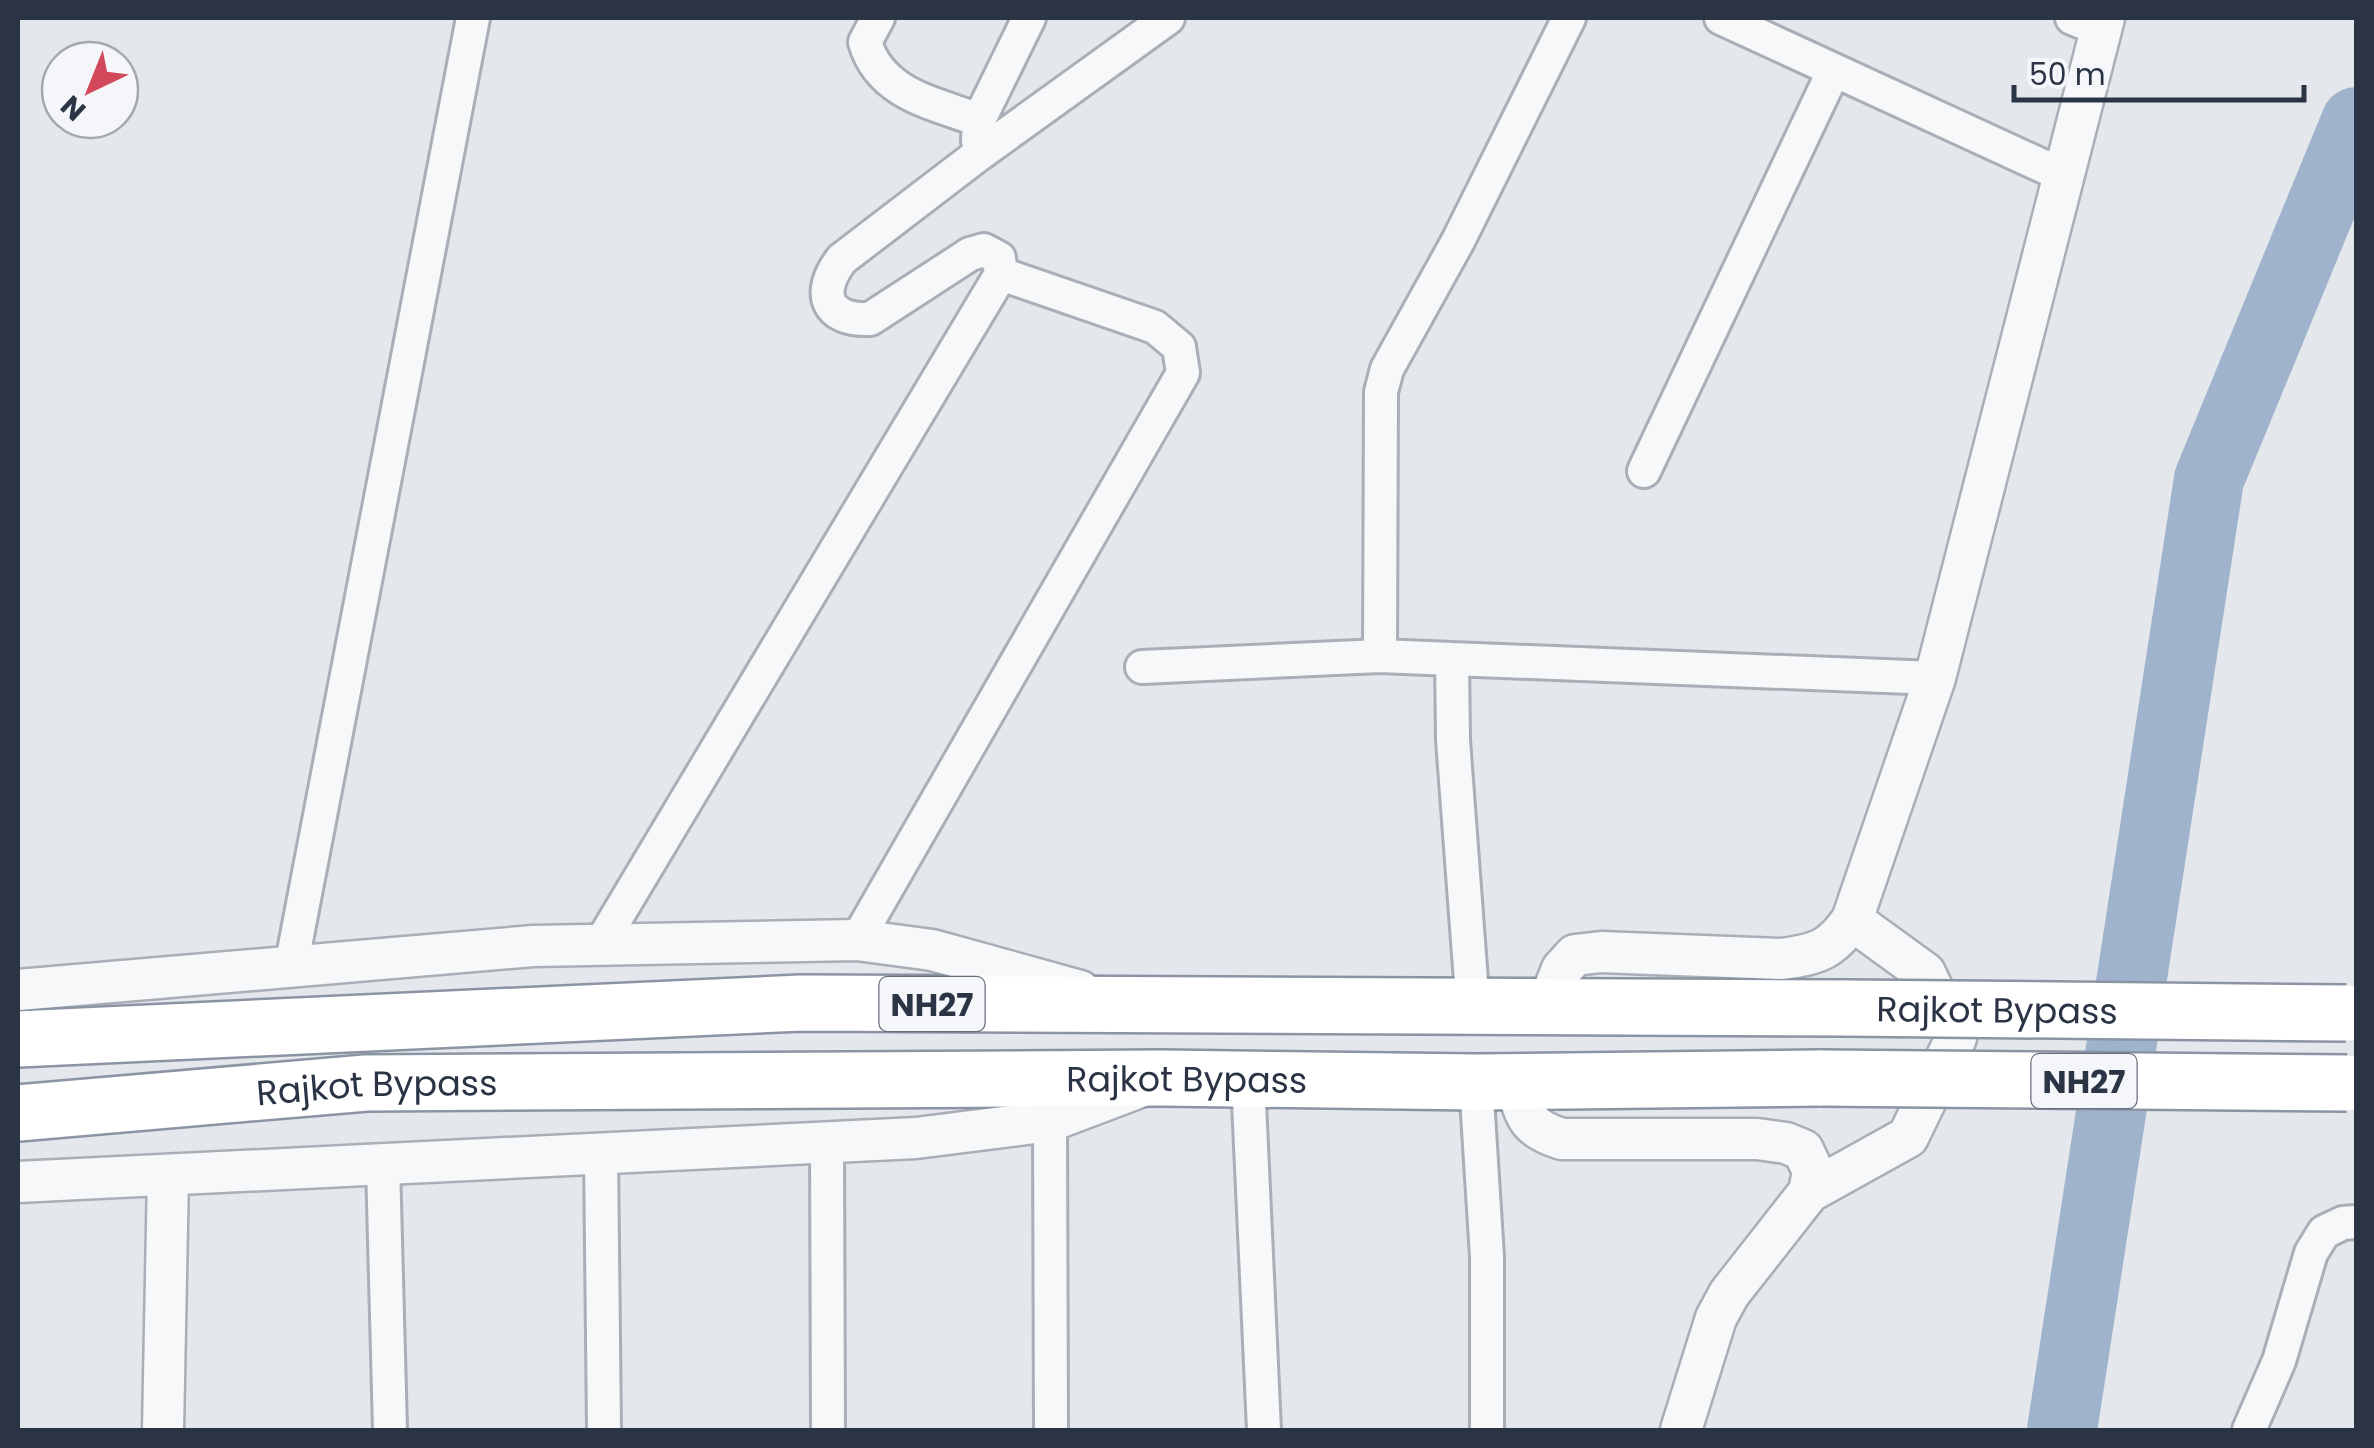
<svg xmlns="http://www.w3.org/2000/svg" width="2374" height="1448" font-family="Poppins,sans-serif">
<rect width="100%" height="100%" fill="#e4e7ec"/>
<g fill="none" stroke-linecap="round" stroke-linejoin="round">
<!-- river -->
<path stroke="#9fb4cc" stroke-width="70" d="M 2062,1430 L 2209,479 L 2356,122"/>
<defs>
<path id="minor" d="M 878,18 L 865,42 C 880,94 933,103 979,120
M 1721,18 L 2062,175
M 2072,18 L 2101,30
M 978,141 L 979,120 L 1029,18
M 1644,471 L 1834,70
M 1452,659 L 1380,656 L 1381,392 L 1387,369 L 1458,241 L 1569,18
M 1142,667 L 1380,656
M 857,940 L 1183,373 L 1179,347 L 1155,327 L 1001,274
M 601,943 L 1001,274 L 999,258 L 984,250 L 970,254 L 870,319 C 825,321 816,292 842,259 L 978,155 L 1168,18
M 291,967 L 473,18
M 1473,1008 L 1453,740 L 1452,659 L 1935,678
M 1248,1080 L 1264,1430
M 1476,1082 L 1487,1257 L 1487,1430
M 1050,1121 L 1051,1430
M 827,1142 L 828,1430
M 601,1153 L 604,1430
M 383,1164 L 390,1430
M 2249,1430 L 2279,1361 L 2311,1253 L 2324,1232 L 2343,1223 L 2356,1222"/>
<path id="tertiary" d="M 18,990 L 533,946 L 857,940 L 932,950 L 1080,991
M 1547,1007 L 1562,969 L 1575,955 L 1601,952 L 1782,959 C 1818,954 1831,950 1852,920 L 1935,678 L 2104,18
M 1516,1082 C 1525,1116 1526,1128 1562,1139 L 1757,1139 L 1786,1143 L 1803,1150 L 1813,1171 L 1809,1192 L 1729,1294 L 1716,1318 L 1681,1430
M 18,1182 L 916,1138 L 1050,1121 L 1140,1087
M 1809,1192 L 1908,1137 L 1956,1038 L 1925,973 L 1852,920
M 163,1430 L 168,1175"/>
<g id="trunk">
<path d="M 18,1039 L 801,1003 L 1847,1008"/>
<path id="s1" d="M 18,1113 L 366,1083 L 1162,1078 L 1476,1082 L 1821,1078"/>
</g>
</defs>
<!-- minor casing -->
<use href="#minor" stroke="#a9aeb7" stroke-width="38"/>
<!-- tertiary casing -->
<use href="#tertiary" stroke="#a9aeb7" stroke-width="45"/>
<!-- trunk casing -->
<use href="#trunk" stroke="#8b94a3" stroke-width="60"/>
<!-- minor -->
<use href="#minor" stroke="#f7f8fa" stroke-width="32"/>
<!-- tertiary -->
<use href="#tertiary" stroke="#f7f8fa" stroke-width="40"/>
<!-- trunk -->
<use href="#trunk" stroke="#fff" stroke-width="55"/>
<defs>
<g id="trunk-bridge">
<path id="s2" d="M 1847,1008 L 2346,1013"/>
<path d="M 1821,1078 L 2347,1083"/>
</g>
</defs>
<!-- trunk-bridge casing -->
<use href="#trunk-bridge" stroke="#8b94a3" stroke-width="60" stroke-linecap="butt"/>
<!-- trunk-bridge -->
<use href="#trunk-bridge" stroke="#fff" stroke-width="55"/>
</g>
<g text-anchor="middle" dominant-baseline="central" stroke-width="10" stroke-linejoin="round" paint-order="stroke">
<!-- shield labels -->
<g fill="#f4f6f9" stroke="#676e7b" stroke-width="2.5">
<rect x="879.5" y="977" width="105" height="54" rx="8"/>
<rect x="2031.5" y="1054" width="105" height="54" rx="8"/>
</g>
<g font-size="32" font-weight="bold" fill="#2b3445">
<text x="932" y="1004">NH27</text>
<text x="2084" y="1081">NH27</text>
</g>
<!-- street labels -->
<g font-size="35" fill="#2b3445" stroke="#f4f6f9">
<text stroke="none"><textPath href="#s2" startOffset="150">Rajkot Bypass</textPath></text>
<text stroke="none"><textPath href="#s1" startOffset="1170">Rajkot Bypass</textPath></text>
<text stroke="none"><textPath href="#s1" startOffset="360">Rajkot Bypass</textPath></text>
</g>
</g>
<!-- border -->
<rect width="2374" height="1448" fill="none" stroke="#2b3445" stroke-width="40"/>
<!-- north arrow -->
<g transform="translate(90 90) rotate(223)"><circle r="48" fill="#f4f6f9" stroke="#a4a8b1" stroke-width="2.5"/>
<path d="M0-8L18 38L0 25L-18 38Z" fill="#d1495b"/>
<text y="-15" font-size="28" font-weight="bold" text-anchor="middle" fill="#2b3445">N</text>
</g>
<!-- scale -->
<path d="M2014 85v15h290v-15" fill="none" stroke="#2b3445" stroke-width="5"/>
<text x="2029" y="85" font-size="30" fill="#2b3445" stroke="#f4f6f9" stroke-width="8" paint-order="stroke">50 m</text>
</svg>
